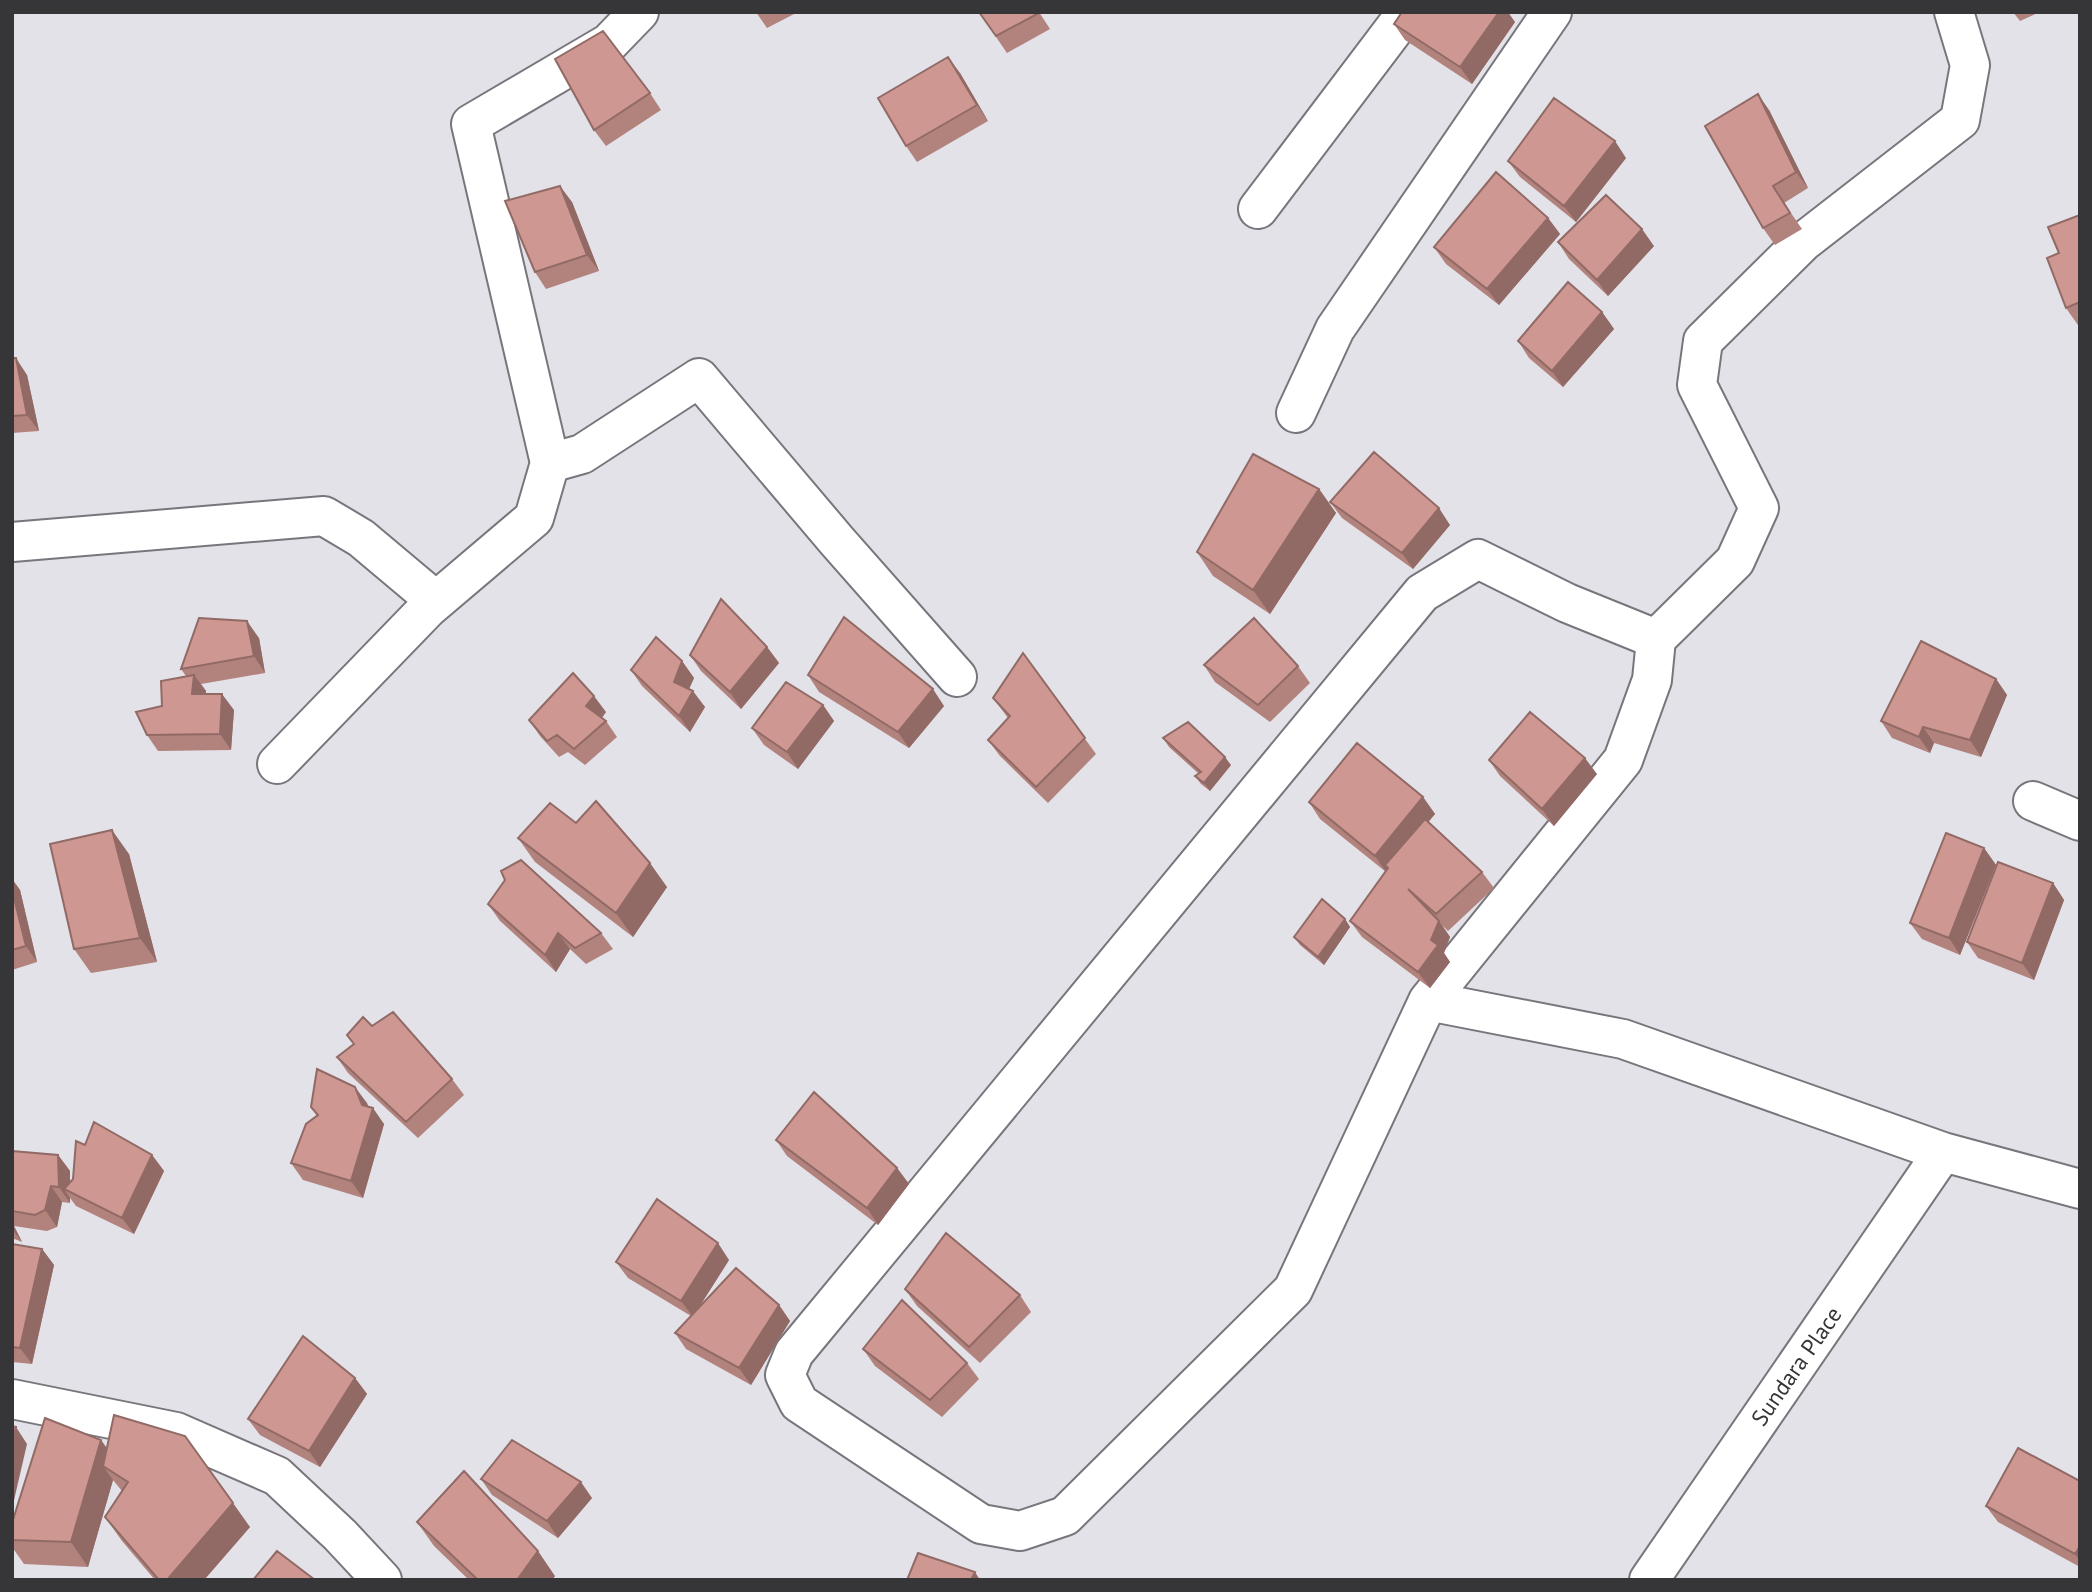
<svg xmlns="http://www.w3.org/2000/svg" width="2092" height="1592" font-family="'PT Sans',sans-serif">
<rect width="100%" height="100%" fill="#e3e2e9"/>
<g fill="none" stroke-linecap="round" stroke-linejoin="round">
<defs>
<path id="minor" d="M 1258,209 L 1407,12
M 1296,413 L 1335,329 L 1552,12
M 550,463 L 582,454 L 699,378 L 837,541 L 957,677
M 12,542 L 324,516 L 361,538 L 436,601
M 1656,639 L 1567,603 L 1478,559 L 1422,593 L 794,1353 L 785,1375 L 799,1403 L 981,1524 L 1020,1531 L 1065,1516 L 1293,1290 L 1428,1001 L 1623,760 L 1652,680 L 1656,639 L 1735,561 L 1759,508 L 1697,385 L 1703,341 L 1803,242 L 1960,120 L 1970,65 L 1954,12
M 277,764 L 428,608 L 534,518 L 550,463 L 471,124 L 609,43 L 639,12
M 2033,801 L 2080,821
M 1428,1001 L 1623,1039 L 1943,1152 L 2080,1189
M 12,1399 L 176,1432 L 277,1476 L 340,1535 L 382,1580
M 1649,1580 L 1943,1152"/>
</defs>
<!-- minor casing -->
<use href="#minor" stroke="#78767c" stroke-width="42"/>
<!-- minor -->
<use href="#minor" stroke="#fff" stroke-width="38"/>
</g>
<!-- wall -->
<path fill="#b2827d" d="M 756,12 L 798,12 L 767,28 Z
M 979,12 L 1039,12 L 1050,29 L 1007,53 Z
M 2013,12 L 2040,12 L 2020,21 Z
M 1515,22 L 1472,84 L 1405,40 L 1394,24 Z
M 960,73 L 988,121 L 917,162 L 906,146 Z
M 650,93 L 661,110 L 606,146 L 594,130 Z
M 1769,110 L 1808,188 L 1784,203 L 1802,229 L 1775,245 L 1763,228 Z
M 1626,158 L 1576,222 L 1520,177 L 1508,161 Z
M 572,202 L 599,271 L 546,289 L 535,272 Z
M 2080,215 L 2080,328 L 2066,308 L 2059,253 Z
M 1548,218 L 1560,234 L 1499,305 L 1446,264 L 1434,247 Z
M 1558,242 L 1654,246 L 1608,296 L 1569,259 Z
M 1602,312 L 1614,329 L 1563,387 L 1529,358 L 1518,341 Z
M 12,358 L 27,375 L 39,431 L 12,433 Z
M 1319,489 L 1336,513 L 1270,614 L 1213,576 L 1197,552 Z
M 1330,502 L 1450,525 L 1413,569 L 1342,518 Z
M 259,638 L 265,673 L 201,684 L 206,691 L 206,694 L 234,710 L 231,750 L 158,751 L 147,735 L 162,706 L 186,676 L 181,669 Z
M 767,647 L 779,663 L 741,709 L 701,671 L 690,655 Z
M 1023,653 L 1096,754 L 1048,803 L 1000,756 L 988,740 L 1008,718 L 993,698 Z
M 682,661 L 694,678 L 689,689 L 705,707 L 690,732 L 642,686 L 631,670 Z
M 1204,665 L 1298,666 L 1310,683 L 1270,722 L 1215,682 Z
M 808,675 L 944,706 L 909,748 L 819,692 Z
M 1996,679 L 2007,695 L 1981,757 L 1934,743 L 1930,753 L 1892,738 L 1881,721 Z
M 823,705 L 834,721 L 798,769 L 764,745 L 752,728 Z
M 606,712 L 602,718 L 606,721 L 617,737 L 585,765 L 568,752 L 559,757 L 540,736 L 529,720 Z
M 1163,738 L 1231,765 L 1210,791 L 1201,784 L 1195,776 L 1199,774 L 1169,747 Z
M 1489,760 L 1597,774 L 1554,826 L 1500,776 Z
M 1423,797 L 1435,814 L 1428,822 L 1482,872 L 1494,888 L 1448,931 L 1442,925 L 1450,937 L 1444,953 L 1450,962 L 1430,988 L 1362,937 L 1350,921 L 1386,872 L 1320,819 L 1309,802 Z
M 576,823 L 667,887 L 633,937 L 535,862 L 518,838 Z
M 1984,848 L 1996,865 L 1960,955 L 1922,939 L 1910,923 Z
M 129,854 L 157,962 L 91,973 L 74,949 Z
M 12,879 L 20,890 L 37,962 L 12,970 Z
M 2053,883 L 2064,900 L 2034,980 L 1978,958 L 1967,942 Z
M 488,904 L 601,933 L 613,949 L 586,964 L 570,949 L 556,972 L 500,921 Z
M 1345,919 L 1350,927 L 1324,965 L 1300,945 L 1294,937 Z
M 372,1026 L 452,1079 L 464,1095 L 418,1138 L 348,1073 L 337,1057 L 354,1044 Z
M 367,1103 L 368,1107 L 384,1124 L 363,1198 L 303,1180 L 291,1163 L 317,1116 L 311,1107 Z
M 776,1140 L 897,1168 L 909,1184 L 878,1225 L 787,1156 Z
M 85,1145 L 152,1155 L 164,1171 L 134,1234 L 76,1206 L 70,1198 L 70,1203 L 62,1202 L 57,1227 L 47,1231 L 14,1226 L 22,1242 L 12,1238 L 12,1151 L 58,1155 L 70,1171 L 70,1182 L 73,1179 Z
M 12,1244 L 42,1249 L 54,1265 L 32,1364 L 12,1362 Z
M 729,1260 L 699,1307 L 779,1305 L 790,1321 L 751,1385 L 686,1349 L 675,1333 L 691,1316 L 628,1278 L 616,1262 Z
M 905,1289 L 1020,1295 L 1031,1312 L 980,1363 L 917,1306 Z
M 863,1349 L 967,1363 L 979,1379 L 942,1417 L 875,1366 Z
M 355,1378 L 367,1394 L 320,1467 L 260,1435 L 248,1419 Z
M 101,1440 L 107,1449 L 250,1527 L 204,1580 L 155,1580 L 122,1541 L 105,1517 L 122,1491 L 113,1480 L 88,1567 L 24,1564 L 12,1547 L 12,1523 Z
M 481,1479 L 592,1498 L 558,1538 L 492,1495 Z
M 2080,1481 L 2080,1567 L 1998,1522 L 1986,1506 Z
M 417,1522 L 555,1576 L 552,1580 L 469,1580 L 434,1546 Z"/>
<!-- shaded-wall -->
<path fill="#916a66" d="M 1499,12 L 1508,12 L 1515,22 L 1472,84 L 1460,67 Z
M 948,57 L 960,73 L 988,121 L 977,105 Z
M 1758,94 L 1769,110 L 1808,188 L 1796,172 Z
M 1615,141 L 1626,158 L 1576,222 L 1564,206 Z
M 560,186 L 572,202 L 599,271 L 587,255 Z
M 1548,218 L 1560,234 L 1499,305 L 1487,289 Z
M 1642,229 L 1654,246 L 1608,296 L 1597,280 Z
M 1602,312 L 1614,329 L 1563,387 L 1552,371 Z
M 16,358 L 27,375 L 39,431 L 27,415 Z
M 1319,489 L 1336,513 L 1270,614 L 1253,590 Z
M 1439,508 L 1450,525 L 1413,569 L 1402,553 Z
M 247,621 L 259,638 L 265,673 L 254,656 Z
M 767,647 L 779,663 L 741,709 L 730,692 Z
M 682,661 L 694,678 L 685,698 L 674,682 Z
M 194,675 L 206,691 L 203,711 L 192,694 Z
M 1996,679 L 2007,695 L 1981,757 L 1970,740 Z
M 933,689 L 944,706 L 909,748 L 898,732 Z
M 693,691 L 705,707 L 690,732 L 679,716 Z
M 222,694 L 234,710 L 231,750 L 220,734 Z
M 594,696 L 606,712 L 598,722 L 586,706 Z
M 823,705 L 834,721 L 798,769 L 787,752 Z
M 1923,727 L 1934,743 L 1930,753 L 1919,737 Z
M 1225,757 L 1231,765 L 1210,791 L 1204,783 Z
M 1585,758 L 1597,774 L 1554,826 L 1542,809 Z
M 1423,797 L 1435,814 L 1389,869 L 1385,865 L 1388,870 L 1386,872 L 1375,856 Z
M 112,830 L 129,854 L 157,962 L 140,938 Z
M 1984,848 L 1996,865 L 1960,955 L 1949,938 Z
M 650,863 L 667,887 L 633,937 L 616,913 Z
M 12,879 L 20,890 L 37,962 L 26,946 L 12,890 Z
M 2053,883 L 2064,900 L 2034,980 L 2022,963 Z
M 1345,919 L 1350,927 L 1324,965 L 1318,957 Z
M 1439,921 L 1450,937 L 1444,953 L 1450,962 L 1430,988 L 1418,972 Z
M 558,933 L 570,949 L 556,972 L 545,955 Z
M 355,1087 L 367,1103 L 371,1115 L 373,1108 L 384,1124 L 363,1198 L 351,1181 L 362,1105 Z
M 58,1155 L 70,1171 L 70,1192 L 64,1189 L 70,1198 L 70,1203 L 59,1187 Z
M 152,1155 L 164,1171 L 134,1234 L 122,1218 Z
M 897,1168 L 909,1184 L 878,1225 L 867,1208 Z
M 51,1186 L 62,1202 L 57,1227 L 45,1210 Z
M 12,1223 L 14,1226 L 22,1242 L 12,1229 Z
M 718,1243 L 729,1260 L 693,1317 L 681,1301 Z
M 42,1249 L 54,1265 L 32,1364 L 20,1348 Z
M 779,1305 L 790,1321 L 751,1385 L 739,1368 Z
M 355,1378 L 367,1394 L 320,1467 L 309,1451 Z
M 16,1427 L 27,1444 L 12,1509 L 12,1442 Z
M 101,1440 L 118,1464 L 103,1466 L 113,1480 L 88,1567 L 71,1542 Z
M 581,1482 L 592,1498 L 558,1538 L 547,1521 Z
M 233,1503 L 250,1527 L 204,1580 L 167,1580 Z
M 2080,1546 L 2080,1561 L 2075,1554 Z
M 538,1551 L 555,1576 L 552,1580 L 517,1580 Z
M 975,1572 L 980,1580 L 971,1580 Z"/>
<!-- building -->
<path fill="#cf9791" stroke="#916a66" stroke-width="2" d="M 979,12 L 1038,12 L 1039,13 L 996,36 Z
M 1402,12 L 1499,12 L 1460,67 L 1394,24 Z
M 603,31 L 650,93 L 594,130 L 555,59 Z
M 948,57 L 977,105 L 906,146 L 878,98 Z
M 1758,94 L 1796,172 L 1773,186 L 1790,213 L 1763,228 L 1705,126 Z
M 1554,98 L 1615,141 L 1564,206 L 1508,161 Z
M 1496,172 L 1548,218 L 1487,289 L 1434,247 Z
M 560,186 L 587,255 L 535,272 L 505,201 Z
M 1606,195 L 1642,229 L 1597,280 L 1558,242 Z
M 2080,215 L 2080,302 L 2066,308 L 2047,258 L 2059,253 L 2048,227 Z
M 1568,282 L 1602,312 L 1552,371 L 1518,341 Z
M 12,358 L 16,358 L 27,415 L 12,416 Z
M 1374,452 L 1439,508 L 1402,553 L 1330,502 Z
M 1253,454 L 1319,489 L 1253,590 L 1197,552 Z
M 721,599 L 767,647 L 730,692 L 690,655 Z
M 844,617 L 933,689 L 898,732 L 808,675 Z
M 199,618 L 247,621 L 254,656 L 181,669 Z
M 1254,618 L 1298,666 L 1258,705 L 1204,665 Z
M 656,637 L 682,661 L 674,682 L 693,691 L 679,716 L 631,670 Z
M 1921,641 L 1996,679 L 1970,740 L 1923,727 L 1919,737 L 1881,721 Z
M 1023,653 L 1085,738 L 1036,787 L 988,740 L 1010,716 L 993,698 Z
M 573,673 L 594,696 L 586,706 L 606,721 L 574,749 L 557,735 L 547,741 L 529,720 Z
M 194,675 L 192,694 L 222,694 L 220,734 L 147,735 L 136,712 L 162,706 L 161,681 Z
M 786,682 L 823,705 L 787,752 L 752,728 Z
M 1530,712 L 1585,758 L 1542,809 L 1489,760 Z
M 1188,722 L 1225,757 L 1204,783 L 1195,776 L 1201,772 L 1163,738 Z
M 1357,743 L 1423,797 L 1375,856 L 1309,802 Z
M 596,801 L 650,863 L 616,913 L 518,838 L 550,803 L 576,823 Z
M 1425,819 L 1482,872 L 1436,914 L 1408,889 L 1439,921 L 1431,940 L 1438,945 L 1418,972 L 1350,921 L 1388,868 L 1385,865 Z
M 112,830 L 140,938 L 74,949 L 50,844 Z
M 1946,833 L 1984,848 L 1949,938 L 1910,923 Z
M 521,860 L 601,933 L 575,948 L 558,933 L 545,955 L 488,904 L 505,880 L 501,871 Z
M 1998,862 L 2053,883 L 2022,963 L 1967,942 Z
M 12,890 L 26,946 L 12,950 Z
M 1322,899 L 1345,919 L 1318,957 L 1294,937 Z
M 393,1012 L 452,1079 L 406,1122 L 337,1057 L 354,1044 L 347,1035 L 363,1017 L 372,1026 Z
M 317,1069 L 355,1087 L 362,1105 L 373,1108 L 351,1181 L 291,1163 L 306,1124 L 318,1115 L 311,1107 Z
M 814,1092 L 897,1168 L 867,1208 L 776,1140 Z
M 94,1122 L 152,1155 L 122,1218 L 64,1189 L 73,1179 L 76,1141 L 85,1145 Z
M 12,1151 L 58,1155 L 59,1187 L 51,1186 L 45,1210 L 35,1215 L 12,1211 Z
M 657,1199 L 718,1243 L 681,1301 L 616,1262 Z
M 946,1233 L 1020,1295 L 969,1347 L 905,1289 Z
M 12,1244 L 42,1249 L 20,1348 L 12,1347 Z
M 736,1268 L 779,1305 L 739,1368 L 675,1333 Z
M 902,1300 L 967,1363 L 930,1400 L 863,1349 Z
M 303,1336 L 355,1378 L 309,1451 L 248,1419 Z
M 114,1415 L 185,1436 L 233,1503 L 167,1580 L 159,1580 L 105,1517 L 128,1482 L 103,1466 Z
M 45,1418 L 101,1440 L 71,1542 L 12,1540 L 12,1523 Z
M 12,1426 L 16,1427 L 12,1442 Z
M 512,1440 L 581,1482 L 547,1521 L 481,1479 Z
M 2018,1448 L 2080,1481 L 2080,1546 L 2075,1554 L 1986,1506 Z
M 464,1471 L 538,1551 L 517,1580 L 478,1580 L 417,1522 Z
M 277,1551 L 315,1580 L 253,1580 Z
M 918,1553 L 975,1572 L 971,1580 L 907,1580 Z"/>
<g text-anchor="middle" dominant-baseline="central" stroke-width="6" stroke-linejoin="round" paint-order="stroke">
<!-- street labels -->
<g font-size="23" fill="#363638" stroke="#fff">
<text transform="translate(1796 1366) rotate(-55)">Sundara Place</text>
</g>
</g>
<!-- border -->
<rect width="2092" height="1592" fill="none" stroke="#363638" stroke-width="28"/>
</svg>
